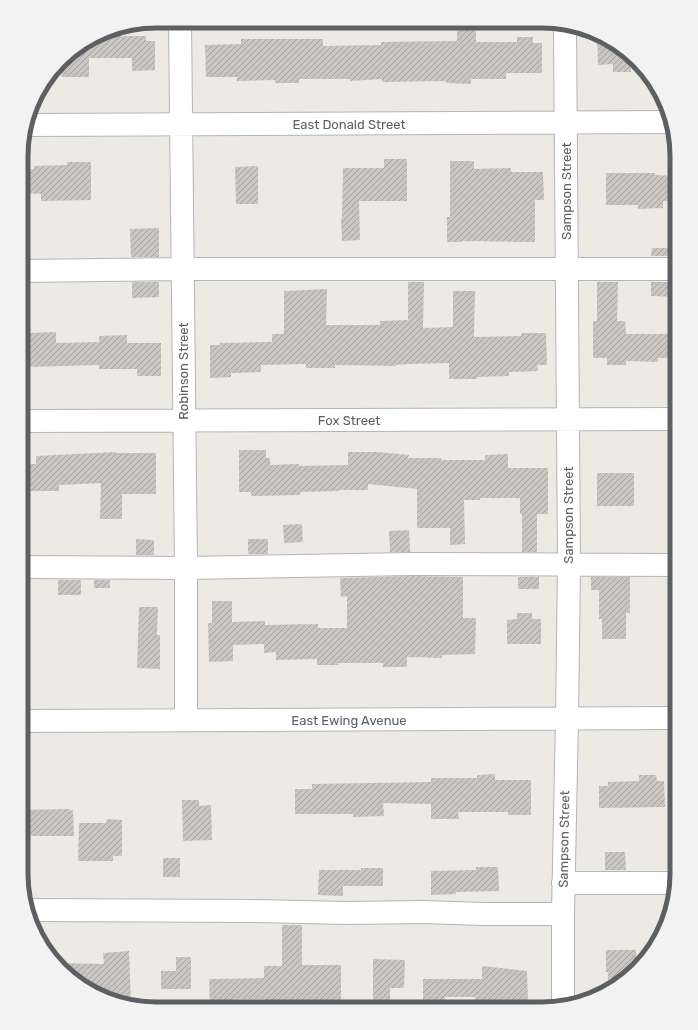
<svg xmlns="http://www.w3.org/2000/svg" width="698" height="1030" font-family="Rubik,sans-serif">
<defs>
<pattern id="building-hatch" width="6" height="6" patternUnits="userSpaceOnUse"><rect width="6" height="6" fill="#c9c5c1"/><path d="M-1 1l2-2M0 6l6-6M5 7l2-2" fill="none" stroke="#a6a3a0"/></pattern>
</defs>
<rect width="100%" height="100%" fill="#edeae4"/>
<!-- building -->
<path fill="url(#building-hatch)" d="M 457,22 L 476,22 L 476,42 L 517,42 L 517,37 L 533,37 L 533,43 L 542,43 L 542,73 L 506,73 L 506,79 L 471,79 L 471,84 L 446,83 L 446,81 L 382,82 L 382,79 L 350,81 L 350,79 L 299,79 L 299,83 L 275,83 L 275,80 L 237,81 L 237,77 L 206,77 L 205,45 L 241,44 L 241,39 L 323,39 L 323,46 L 381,45 L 381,42 L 457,41 Z
M 104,33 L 117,33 L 117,36 L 146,36 L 146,41 L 155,41 L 155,70 L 132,71 L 132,58 L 89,58 L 89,77 L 62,77 L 62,61 L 67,54 Z
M 597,38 L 624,49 L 631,58 L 631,72 L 613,72 L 613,64 L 598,65 Z
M 384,159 L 407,159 L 407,201 L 359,201 L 360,240 L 342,241 L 341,218 L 342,218 L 343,168 L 384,168 Z
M 450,161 L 474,161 L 474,169 L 511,168 L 511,172 L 543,172 L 544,200 L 535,200 L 535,242 L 462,241 L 462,242 L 447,242 L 447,217 L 450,217 Z
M 67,162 L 91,162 L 91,200 L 41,201 L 41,194 L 22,193 L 22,169 L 34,169 L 34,166 L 67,165 Z
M 258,166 L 258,204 L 236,204 L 235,167 Z
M 606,173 L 655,173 L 655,175 L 677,176 L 677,201 L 663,201 L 663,208 L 638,209 L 638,205 L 606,205 Z
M 159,228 L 159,257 L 131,257 L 130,229 Z
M 652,248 L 670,248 L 670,256 L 651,256 Z
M 132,282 L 159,282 L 159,297 L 132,298 Z
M 408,282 L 424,282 L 423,328 L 453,327 L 453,291 L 475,291 L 474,337 L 521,336 L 521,333 L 546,333 L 547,365 L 537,365 L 538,371 L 509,372 L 509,376 L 477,377 L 477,379 L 449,379 L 449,363 L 408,364 L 396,365 L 396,366 L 335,365 L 335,368 L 306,368 L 306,364 L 261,365 L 261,372 L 231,373 L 231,377 L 210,378 L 210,345 L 220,345 L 220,343 L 272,342 L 272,334 L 284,334 L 284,291 L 327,289 L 326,325 L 380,325 L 380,321 L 408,320 Z
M 597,282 L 618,282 L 617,321 L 625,321 L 626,334 L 670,334 L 669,358 L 658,358 L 658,362 L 626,361 L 626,365 L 607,365 L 607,358 L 593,358 L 593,321 L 597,321 Z
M 651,282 L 677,282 L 677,297 L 651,296 Z
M 56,332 L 56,343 L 99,342 L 99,336 L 127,335 L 127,343 L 161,343 L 161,376 L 137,376 L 137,369 L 99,369 L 99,365 L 29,367 L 28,333 Z
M 239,450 L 266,450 L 266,458 L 270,458 L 270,465 L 299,464 L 299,466 L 348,465 L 348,452 L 377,452 L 409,455 L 408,458 L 441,458 L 441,460 L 485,460 L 485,455 L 508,454 L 508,468 L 548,468 L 548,514 L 537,514 L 537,552 L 522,552 L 522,514 L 520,514 L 520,498 L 480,498 L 480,500 L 464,500 L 465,544 L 450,545 L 450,528 L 417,528 L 417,489 L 368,484 L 368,490 L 338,490 L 338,491 L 300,492 L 300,495 L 251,496 L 251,492 L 239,492 Z
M 116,452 L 116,453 L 156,453 L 156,494 L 122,494 L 122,519 L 100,519 L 101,483 L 59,485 L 59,491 L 29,491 L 29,464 L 36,464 L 36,456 Z
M 597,473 L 634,473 L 634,506 L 597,506 Z
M 302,524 L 303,542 L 284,543 L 283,525 Z
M 409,530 L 410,552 L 390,552 L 389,531 Z
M 136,539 L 154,540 L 154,555 L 136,555 Z
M 248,539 L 268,539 L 268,554 L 248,554 Z
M 411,576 L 463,577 L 463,618 L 476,618 L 475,654 L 442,655 L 442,658 L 407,657 L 407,667 L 383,667 L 383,663 L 338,663 L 338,665 L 317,665 L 317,659 L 276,660 L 276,652 L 264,653 L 264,644 L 233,645 L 233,661 L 209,662 L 208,623 L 212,623 L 212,601 L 232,601 L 232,622 L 265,621 L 265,625 L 318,624 L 318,628 L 347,628 L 347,596 L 341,597 L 340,578 Z
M 518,577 L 539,577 L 539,589 L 518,589 Z
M 591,577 L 630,577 L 630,613 L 626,613 L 626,639 L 602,639 L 602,619 L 599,619 L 599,590 L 591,590 Z
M 58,580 L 81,580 L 81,595 L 58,595 Z
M 94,580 L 110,580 L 110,588 L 94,588 Z
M 139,607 L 158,607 L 157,635 L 160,635 L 160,669 L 137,668 Z
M 517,613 L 532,613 L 532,619 L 541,619 L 541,644 L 507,644 L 507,620 L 517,619 Z
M 495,774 L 495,780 L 531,780 L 531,815 L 508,815 L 508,812 L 458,812 L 459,819 L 431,819 L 431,804 L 383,803 L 384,816 L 353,817 L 353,814 L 295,814 L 295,789 L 312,789 L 312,784 L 431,782 L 431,778 L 477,778 L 477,775 Z
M 639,775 L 656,775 L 657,781 L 664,781 L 665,807 L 599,808 L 599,786 L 608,786 L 608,782 L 639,781 Z
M 182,800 L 199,800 L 199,806 L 211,805 L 212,840 L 183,841 Z
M 70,809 L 70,811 L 73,810 L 74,836 L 21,836 L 21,810 Z
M 107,819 L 122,820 L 122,856 L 113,856 L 113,861 L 78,861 L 79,823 L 106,823 Z
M 605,852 L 625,852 L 626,870 L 605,870 Z
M 163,858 L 180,858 L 180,877 L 163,877 Z
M 476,867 L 498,867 L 499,891 L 456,892 L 456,894 L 431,895 L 431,871 L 476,870 Z
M 361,868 L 383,868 L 383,886 L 343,886 L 343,896 L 318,895 L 319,870 L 361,870 Z
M 282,925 L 302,925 L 302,965 L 341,965 L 341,1008 L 287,1007 L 287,1002 L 265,1002 L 265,999 L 233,999 L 233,1008 L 210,1008 L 209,979 L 264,978 L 264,966 L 282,966 Z
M 606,950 L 636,950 L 636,966 L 608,987 L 608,972 L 606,972 Z
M 129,951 L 131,1005 L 74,981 L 60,963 L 104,964 L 103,953 Z
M 176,957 L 191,957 L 191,989 L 161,989 L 161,971 L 176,971 Z
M 373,959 L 405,960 L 404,988 L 390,988 L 390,1009 L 373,1009 Z
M 482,966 L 527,971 L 528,1002 L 475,1002 L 475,997 L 445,997 L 445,1009 L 423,1009 L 423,979 L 482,979 Z"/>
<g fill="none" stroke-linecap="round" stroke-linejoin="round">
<defs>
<path id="minor" d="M 180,21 L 186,568 L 186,720
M 27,125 L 670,122
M 22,271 L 183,269 L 677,269
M 22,421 L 677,419
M 21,567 L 186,568 L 411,564 L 677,565
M 21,721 L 677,718
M 563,883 L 677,883
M 28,910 L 256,911 L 347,913 L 424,912 L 484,914 L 563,914
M 563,1005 L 563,914 L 567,719 L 569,564 L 565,25"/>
</defs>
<!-- minor casing -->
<use href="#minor" stroke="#b2b5b8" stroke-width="24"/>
<!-- minor -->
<use href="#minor" stroke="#fff" stroke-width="22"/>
</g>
<g text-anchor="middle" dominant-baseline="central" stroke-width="3.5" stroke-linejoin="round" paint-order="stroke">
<!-- street labels -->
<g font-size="13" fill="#5c6063" stroke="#fff">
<text x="349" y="124">East Donald Street</text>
<text transform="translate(566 191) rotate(-90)">Sampson Street</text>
<text transform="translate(183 371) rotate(-90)">Robinson Street</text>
<text x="349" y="420">Fox Street</text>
<text transform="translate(568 515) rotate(-90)">Sampson Street</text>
<text x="349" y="720">East Ewing Avenue</text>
<text transform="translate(564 839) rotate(-89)">Sampson Street</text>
</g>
</g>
<!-- crop -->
<path d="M0 0H698V1030H0ZM156 28H542A128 128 0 0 1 670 156V874A128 128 0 0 1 542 1002H156A128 128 0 0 1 28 874V156A128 128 0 0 1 156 28Z" fill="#f2f2f3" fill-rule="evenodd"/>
<path fill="none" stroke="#5c6063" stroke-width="5" d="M156 28H542A128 128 0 0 1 670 156V874A128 128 0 0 1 542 1002H156A128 128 0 0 1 28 874V156A128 128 0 0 1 156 28Z"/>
</svg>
